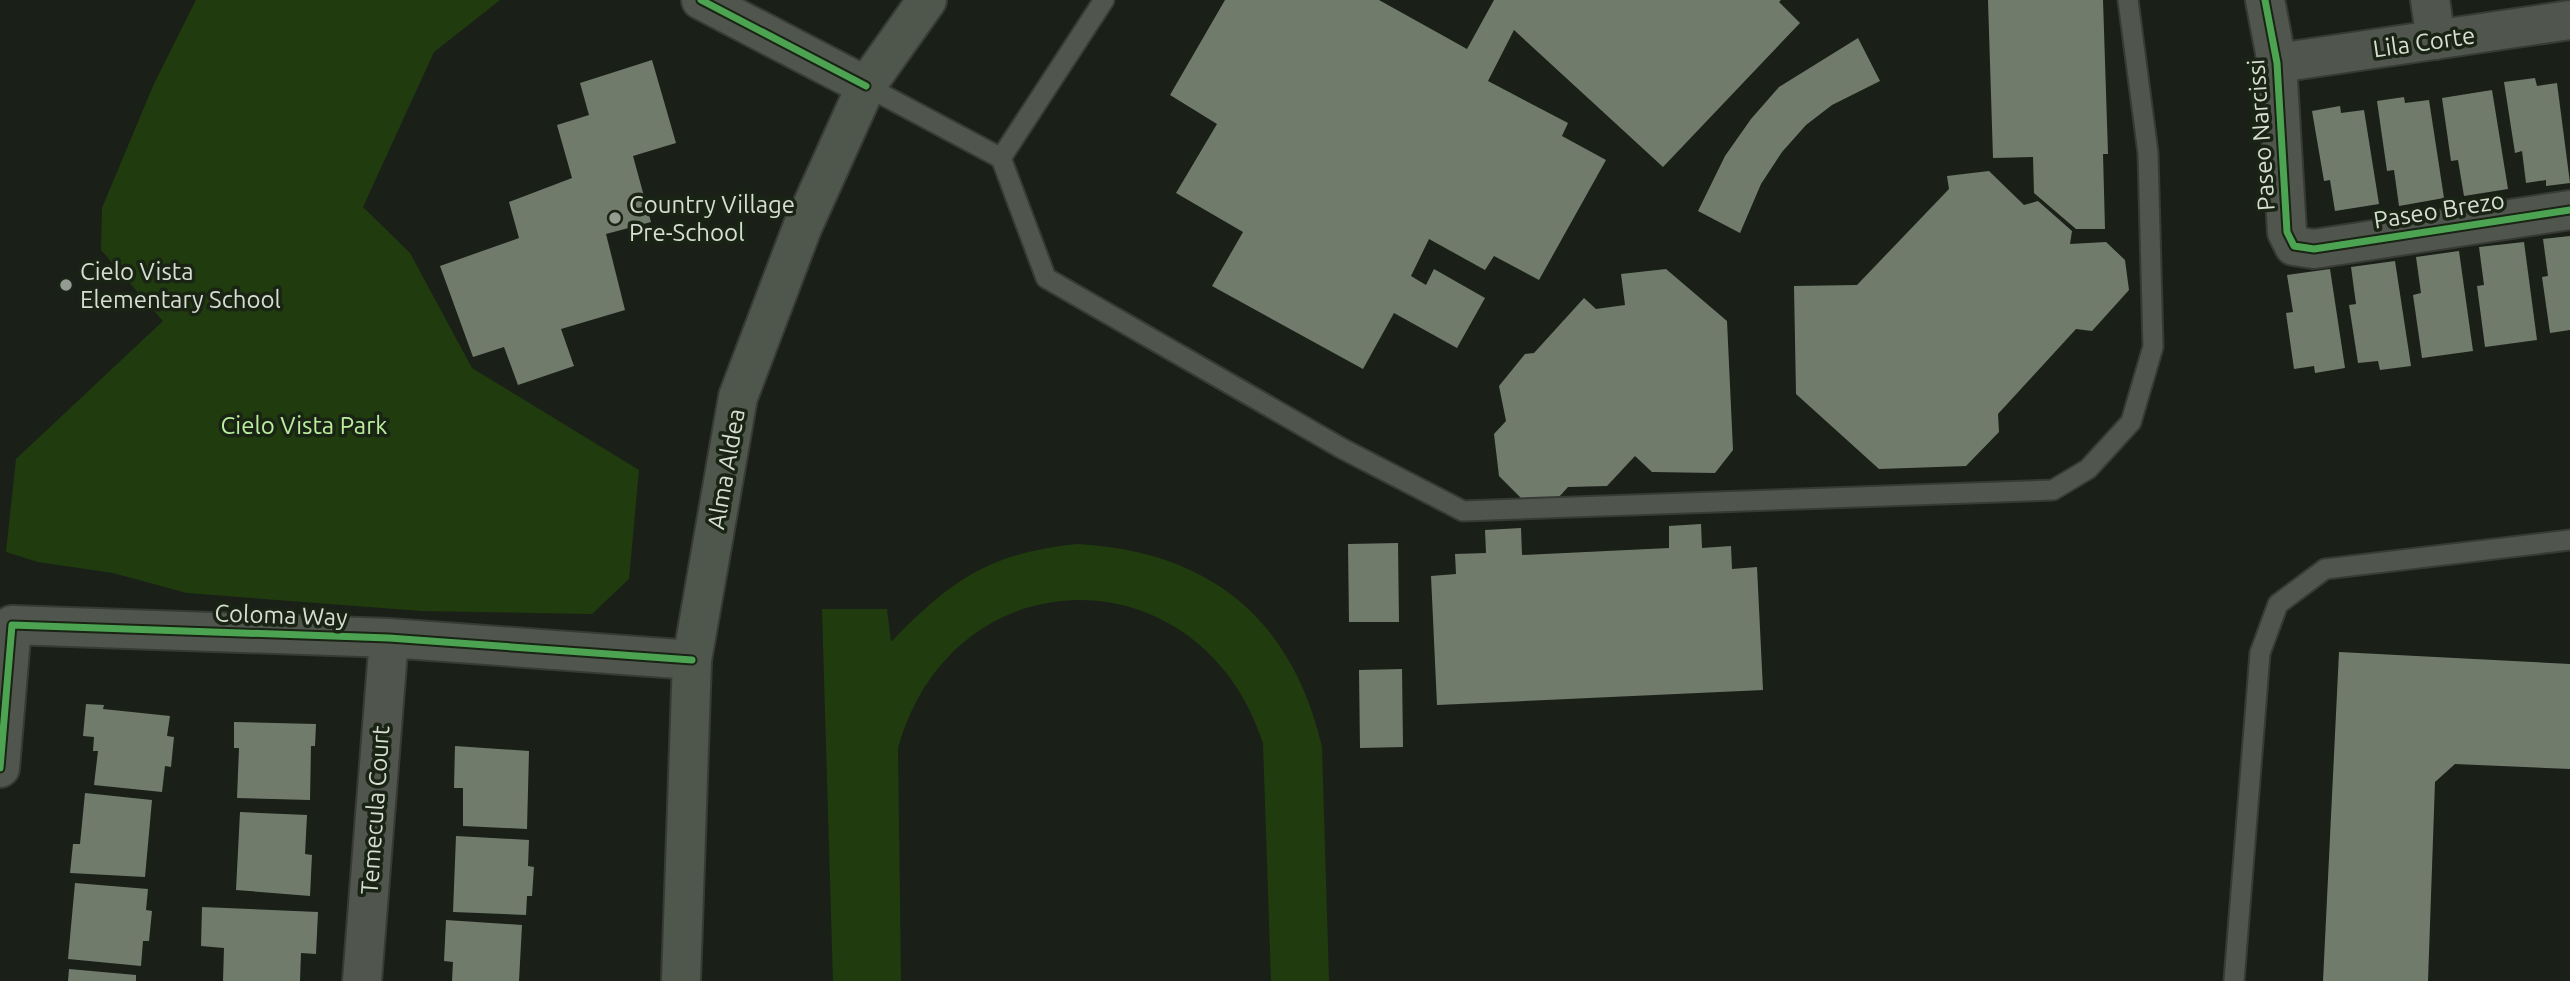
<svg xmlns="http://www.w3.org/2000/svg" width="2570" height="981" font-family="Ubuntu,sans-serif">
<rect width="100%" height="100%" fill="#1a2018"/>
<!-- green -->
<path fill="#203c0e" d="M 196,0 L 500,0 L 434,52 L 363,207 L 410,253 L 472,368 L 639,470 L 629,579 L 592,614 L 422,611 L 187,593 L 113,573 L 38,562 L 6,552 L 16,459 L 163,321 L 101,250 L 102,208 L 153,86 Z
M 1077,544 C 1209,551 1292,618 1322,747 L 1329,981 L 1271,981 L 1263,743 C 1201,551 953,552 898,748 L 901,981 L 833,981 L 822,609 L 887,609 L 891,642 C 951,580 990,553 1077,544 Z"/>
<!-- building -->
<path fill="#717b6c" d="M 1225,0 L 1379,0 L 1467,49 L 1494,0 L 1781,0 L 1779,2 L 1800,23 L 1663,167 L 1514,30 L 1488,81 L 1568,123 L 1562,136 L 1606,160 L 1539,280 L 1494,256 L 1485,270 L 1429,239 L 1411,276 L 1426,285 L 1434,269 L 1485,298 L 1457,348 L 1394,313 L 1363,369 L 1212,286 L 1243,232 L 1176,193 L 1217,124 L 1170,95 Z
M 1988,0 L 2103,0 L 2108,154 L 2103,154 L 2105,229 L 2076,229 L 2034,193 L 2033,157 L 1993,158 Z
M 1858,38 L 1880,81 L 1832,105 L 1806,125 L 1782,152 L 1761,184 L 1740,233 L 1698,211 L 1725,156 L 1751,119 L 1779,87 Z
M 652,60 L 676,143 L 633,156 L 651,222 L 606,234 L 625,310 L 561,329 L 574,366 L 518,385 L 504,347 L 473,357 L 440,266 L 519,238 L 509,202 L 572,178 L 557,125 L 589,115 L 580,83 Z
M 2535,78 L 2537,86 L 2557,83 L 2570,183 L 2546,186 L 2546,180 L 2526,183 L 2522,151 L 2515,153 L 2504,82 Z
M 2492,90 L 2508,189 L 2464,196 L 2458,160 L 2451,161 L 2442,98 Z
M 2404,97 L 2405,103 L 2429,100 L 2444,198 L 2399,206 L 2394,170 L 2387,171 L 2377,101 Z
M 2340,106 L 2341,113 L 2364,110 L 2379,204 L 2335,211 L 2330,180 L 2324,181 L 2312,111 Z
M 1989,171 L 2024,205 L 2038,201 L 2072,231 L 2070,244 L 2106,242 L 2125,260 L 2129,290 L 2092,331 L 2076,329 L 1998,414 L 1999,432 L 1966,466 L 1879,469 L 1796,394 L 1794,286 L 1857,285 L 1949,189 L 1947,176 Z
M 2570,236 L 2570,330 L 2550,333 L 2542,277 L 2548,276 L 2543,239 Z
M 2524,242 L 2537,340 L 2485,347 L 2477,286 L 2484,285 L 2479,247 Z
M 2459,251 L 2473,351 L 2422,358 L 2413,295 L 2421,293 L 2416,257 Z
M 2395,261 L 2411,366 L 2380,370 L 2378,361 L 2358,363 L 2349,305 L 2356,304 L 2351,267 Z
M 1666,269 L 1727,321 L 1733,450 L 1715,473 L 1652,472 L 1635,456 L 1607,486 L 1568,487 L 1559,497 L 1522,499 L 1499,476 L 1494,434 L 1506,421 L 1499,386 L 1525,354 L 1534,353 L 1584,298 L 1596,309 L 1625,305 L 1621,274 Z
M 2330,269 L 2345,368 L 2315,373 L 2314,366 L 2294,369 L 2286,313 L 2293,312 L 2287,275 Z
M 1701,524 L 1702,548 L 1731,546 L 1732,569 L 1757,567 L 1763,690 L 1437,705 L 1431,576 L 1456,574 L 1455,554 L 1486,553 L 1485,530 L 1521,528 L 1522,555 L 1669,548 L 1669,526 Z
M 1398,543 L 1399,622 L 1349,622 L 1348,544 Z
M 2339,652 L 2570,664 L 2570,769 L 2455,764 L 2435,782 L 2428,981 L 2323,981 Z
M 1402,669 L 1403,747 L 1360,748 L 1359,670 Z
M 86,704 L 104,705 L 103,709 L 170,716 L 167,736 L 174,737 L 171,767 L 165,766 L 162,792 L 94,785 L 98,751 L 93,751 L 94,737 L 83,736 Z
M 234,722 L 316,724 L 315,746 L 311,746 L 310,800 L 237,798 L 239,748 L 234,748 Z
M 455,746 L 529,751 L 527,829 L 463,826 L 463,788 L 454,788 Z
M 85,793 L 152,800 L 145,877 L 70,873 L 73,844 L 80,844 Z
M 240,812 L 307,815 L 305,854 L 312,855 L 310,896 L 236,890 Z
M 456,836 L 529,840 L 528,866 L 534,867 L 532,896 L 527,896 L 526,915 L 453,912 Z
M 75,883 L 148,889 L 146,910 L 152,911 L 149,941 L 143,941 L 141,966 L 68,959 Z
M 202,907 L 318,912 L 316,954 L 301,953 L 300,981 L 223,981 L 224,948 L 201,946 Z
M 446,920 L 522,925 L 519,981 L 452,981 L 453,962 L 444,961 Z
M 69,969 L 136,975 L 136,981 L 68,981 Z"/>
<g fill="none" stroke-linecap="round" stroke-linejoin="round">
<defs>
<path id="service" d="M 866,86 L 1001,158 L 1046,278 L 1343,449 L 1463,511 L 2053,490 L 2088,469 L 2131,422 L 2153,347 L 2148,153 L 2128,0
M 1001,158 L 1104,0
M 2234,981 L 2260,653 L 2278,604 L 2325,569 L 2570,540"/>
<path id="minor" d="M 2265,0 L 2277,63 L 2287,232 L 2294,246 L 2314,249 L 2570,210
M 2430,0 L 2436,40
M 2277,63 L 2570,20
M 0,768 L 12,625 L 389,638 L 692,660
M 362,981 L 389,638"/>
<path id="tertiary" d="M 701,0 L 866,86"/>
<path id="secondary" d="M 681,981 L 692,660 L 738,397 L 802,228 L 866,86 L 927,0"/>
</defs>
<!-- service casing -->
<use href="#service" stroke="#383b35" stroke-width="23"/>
<!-- minor casing -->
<use href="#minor" stroke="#383b35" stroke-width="42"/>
<!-- tertiary casing -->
<use href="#tertiary" stroke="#383b35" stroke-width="42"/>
<!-- secondary casing -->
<use href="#secondary" stroke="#383b35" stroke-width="42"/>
<!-- service -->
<use href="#service" stroke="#50554e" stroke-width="19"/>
<!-- minor -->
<use href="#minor" stroke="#50554e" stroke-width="38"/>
<!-- tertiary -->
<use href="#tertiary" stroke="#50554e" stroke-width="38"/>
<!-- secondary -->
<use href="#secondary" stroke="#4f564c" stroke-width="38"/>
<defs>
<path id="cycleway" d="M 701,0 L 866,86
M 2265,0 L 2277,63 L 2287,232 L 2294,246 L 2314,249 L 2570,210
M 0,768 L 12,625 L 389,638 L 692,660"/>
</defs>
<!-- cycleway casing -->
<use href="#cycleway" stroke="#192414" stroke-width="11"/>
<!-- cycleway -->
<use href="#cycleway" stroke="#4ca352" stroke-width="7"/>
</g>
<!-- markers -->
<g fill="#949b91" stroke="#192414" stroke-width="2.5">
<circle cx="615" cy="218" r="7"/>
<circle cx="66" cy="285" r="7"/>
</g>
<g text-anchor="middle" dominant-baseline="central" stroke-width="7" stroke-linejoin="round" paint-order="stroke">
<!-- street labels -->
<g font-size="24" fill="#d6ddd2" stroke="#192414">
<text transform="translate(2424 42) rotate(-8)">Lila Corte</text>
<text transform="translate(2261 135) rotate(-94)">Paseo Narcissi</text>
<text transform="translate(2439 210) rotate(-9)">Paseo Brezo</text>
<text transform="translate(726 469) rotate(-80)">Alma Aldea</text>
<text transform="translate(281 615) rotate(2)">Coloma Way</text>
<text transform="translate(375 810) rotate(-86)">Temecula Court</text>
</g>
<!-- poi labels -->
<g font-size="24" fill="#d6ddd2" stroke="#192414" text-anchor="start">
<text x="629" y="204">Country Village<tspan x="629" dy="28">Pre-School</tspan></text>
<text x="80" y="271">Cielo Vista<tspan x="80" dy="28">Elementary School</tspan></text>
</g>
<!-- park labels -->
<g font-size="24" fill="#baee9e" stroke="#192414">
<text x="304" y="425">Cielo Vista Park</text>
</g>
</g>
</svg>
